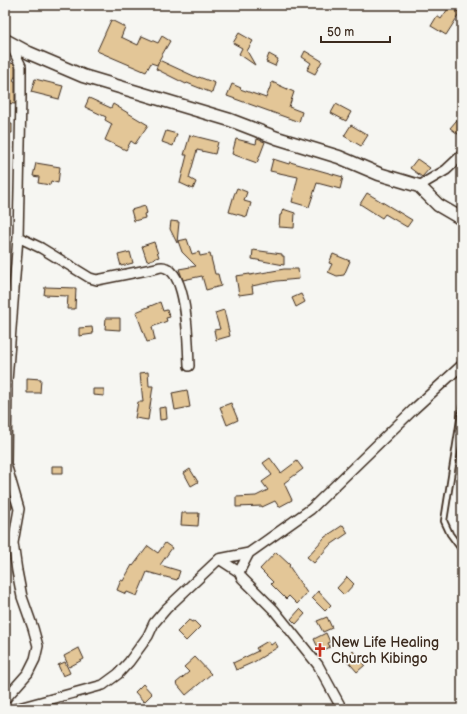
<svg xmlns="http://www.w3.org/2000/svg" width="467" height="714" font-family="'Balsamiq Sans',sans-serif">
<rect width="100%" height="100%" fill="#f6f6f2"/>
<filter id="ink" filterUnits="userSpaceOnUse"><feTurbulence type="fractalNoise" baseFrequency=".025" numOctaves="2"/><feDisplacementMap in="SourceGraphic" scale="8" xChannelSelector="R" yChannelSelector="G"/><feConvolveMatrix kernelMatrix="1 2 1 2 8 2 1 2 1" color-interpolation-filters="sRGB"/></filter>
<g filter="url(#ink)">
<!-- building -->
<path fill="#e3c697" stroke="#3b2a1e" d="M 450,6 L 460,13 L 446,35 L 431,26 L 437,16 L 441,19 Z
M 111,20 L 125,27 L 121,37 L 138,45 L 142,36 L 158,43 L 162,36 L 170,41 L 159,60 L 198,78 L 199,77 L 215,83 L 212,93 L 187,83 L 186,84 L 156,69 L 159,61 L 157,65 L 151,63 L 146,72 L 97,51 Z
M 239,33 L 253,41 L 247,51 L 255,65 L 239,54 L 242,48 L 233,43 Z
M 305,51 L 322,61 L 315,74 L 307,70 L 311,63 L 302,57 Z
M 269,54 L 278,59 L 275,66 L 266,62 Z
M 5,61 L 14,64 L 15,67 L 15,76 L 13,81 L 15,81 L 15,104 L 5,103 Z
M 35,79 L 63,86 L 59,99 L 31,92 Z
M 272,82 L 294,92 L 289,107 L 302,112 L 299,122 L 227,96 L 232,84 L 241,88 L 240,89 L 266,98 Z
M 89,98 L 111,108 L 113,104 L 148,125 L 135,144 L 131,141 L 126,150 L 105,140 L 112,124 L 105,120 L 106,117 L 85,107 Z
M 336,104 L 351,112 L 346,121 L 331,113 Z
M 462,114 L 462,137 L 450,128 Z
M 5,124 L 12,124 L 12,133 L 5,133 Z
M 351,125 L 368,135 L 361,146 L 344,136 Z
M 166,131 L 177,134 L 173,146 L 162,142 Z
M 190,135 L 218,142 L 215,154 L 197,150 L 189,178 L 196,182 L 193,189 L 180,183 L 187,155 L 184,155 Z
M 236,139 L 256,144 L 257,139 L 265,142 L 257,163 L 232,154 Z
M 273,159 L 289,164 L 290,162 L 343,177 L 340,189 L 317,183 L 309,207 L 292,202 L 298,177 L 270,171 Z
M 417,159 L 430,168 L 422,177 L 410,168 Z
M 36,163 L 60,167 L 58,183 L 51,181 L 50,185 L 38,183 L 39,177 L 33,176 Z
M 237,188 L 247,192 L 244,201 L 251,203 L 247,217 L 229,212 L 234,195 Z
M 367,193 L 412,220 L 407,227 L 385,214 L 382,218 L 360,204 Z
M 145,206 L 147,213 L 144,214 L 145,218 L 134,221 L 131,210 Z
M 283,209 L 295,213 L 294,228 L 279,227 L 280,215 L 281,215 Z
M 171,221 L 179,222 L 177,243 L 170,229 Z
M 187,239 L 192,254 L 199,252 L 200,256 L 210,254 L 215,274 L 218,274 L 221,286 L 206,290 L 202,276 L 183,280 L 179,269 L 196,266 L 182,252 L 178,241 Z
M 154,242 L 159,257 L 147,261 L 142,246 Z
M 253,250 L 282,254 L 282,256 L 284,256 L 284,265 L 252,259 Z
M 130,252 L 133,263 L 121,266 L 118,255 Z
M 333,254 L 350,261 L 344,275 L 337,276 L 328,272 L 332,264 L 329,263 Z
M 284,269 L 298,269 L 299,279 L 277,281 L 252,286 L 253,293 L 239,295 L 236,276 L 250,274 L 250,275 Z
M 45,287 L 76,288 L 75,309 L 67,309 L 68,296 L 44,295 Z
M 301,294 L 305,302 L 296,307 L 292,298 Z
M 160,302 L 163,311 L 167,310 L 170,317 L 166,318 L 167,321 L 152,327 L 155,340 L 147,342 L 136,312 Z
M 224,310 L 230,336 L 216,340 L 214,330 L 220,329 L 215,313 Z
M 106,318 L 120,318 L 120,330 L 105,329 Z
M 92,327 L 93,334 L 79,336 L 79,328 Z
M 148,372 L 149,386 L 153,386 L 148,420 L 135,418 L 138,402 L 143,402 L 140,373 Z
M 27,378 L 41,379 L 40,393 L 27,393 Z
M 93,389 L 104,389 L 104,396 L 93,395 Z
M 187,390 L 190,407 L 175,410 L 172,393 Z
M 231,403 L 238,420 L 227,425 L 220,407 Z
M 166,407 L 167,419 L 160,420 L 159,408 Z
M 270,458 L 281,473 L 297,461 L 303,469 L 284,483 L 292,500 L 279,507 L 275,501 L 262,507 L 262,506 L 236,507 L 236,497 L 256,496 L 268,490 L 262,482 L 272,475 L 263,463 Z
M 52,466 L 63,466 L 63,473 L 52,473 Z
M 190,469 L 198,482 L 191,486 L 184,473 Z
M 5,488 L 7,488 L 12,508 L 5,508 Z
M 182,513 L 199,513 L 198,526 L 181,525 Z
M 343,525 L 348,533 L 329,546 L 314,563 L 307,557 L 325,537 Z
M 165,543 L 172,548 L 160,565 L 180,571 L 177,580 L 147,572 L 137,596 L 127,592 L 126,594 L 117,590 L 121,580 L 123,581 L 132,565 L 133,566 L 148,546 L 158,553 Z
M 276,552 L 290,565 L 289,566 L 307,593 L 297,604 L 289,596 L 286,599 L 271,584 L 273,582 L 260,569 Z
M 347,577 L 354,584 L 344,595 L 337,588 Z
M 318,591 L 331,605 L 325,611 L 312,598 Z
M 300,609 L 305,614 L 296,624 L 291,619 Z
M 327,617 L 332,628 L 323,632 L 317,621 Z
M 189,620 L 192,622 L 194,621 L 200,627 L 186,641 L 177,632 Z
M 326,633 L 330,642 L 328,643 L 330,647 L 320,652 L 314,639 Z
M 268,641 L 271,645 L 275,642 L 278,647 L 254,662 L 236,670 L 233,663 L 258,651 L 256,648 Z
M 79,648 L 84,659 L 69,667 L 64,656 Z
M 353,651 L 365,665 L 357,672 L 345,658 Z
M 195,657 L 211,674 L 186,695 L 176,683 L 189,672 L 184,667 Z
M 65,662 L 70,673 L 63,676 L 58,665 Z
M 143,684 L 152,694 L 144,702 L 135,692 Z"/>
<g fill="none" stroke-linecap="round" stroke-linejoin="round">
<defs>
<path id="lane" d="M 461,549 L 450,534 L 444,521 L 462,407"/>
<path id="street" d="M 419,186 L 446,170 L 462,155
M 18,237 L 41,248 L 90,278 L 97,280 L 157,268 C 160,267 164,267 166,268 C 188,276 188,345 189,366
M 219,559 L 249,553
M 5,699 L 28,673 L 35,659 L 38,646 L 33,628 L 22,597 L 17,571 L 13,543 L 19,509 L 6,464 L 7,381 L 18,237 L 21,98 L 21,66 L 10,43
M 15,709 L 103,685 L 118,674 L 129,662 L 148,636 L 154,623 L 166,609 L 219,559 L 239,572
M 342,709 L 318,665 L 274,610 L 242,578 L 239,572 L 249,553 L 311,509 L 414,409 L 462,365"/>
<path id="secondary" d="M 5,40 L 29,53 L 83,76 L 230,120 L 277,138 L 339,157 L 379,174 L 419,186 L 438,205 L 462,219"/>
</defs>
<!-- lane casing -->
<use href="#lane" stroke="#3b2a1e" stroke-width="8"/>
<!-- street casing -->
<use href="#street" stroke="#3b2a1e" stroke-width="12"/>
<!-- secondary casing -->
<use href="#secondary" stroke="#3b2a1e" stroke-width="15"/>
<!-- lane -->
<use href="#lane" stroke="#f6f6f2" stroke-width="4.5"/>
<!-- street -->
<use href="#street" stroke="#f6f6f2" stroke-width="9"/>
<!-- secondary -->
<use href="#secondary" stroke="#f6f6f2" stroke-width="12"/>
</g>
</g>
<!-- icons -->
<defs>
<symbol id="church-bare" viewBox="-9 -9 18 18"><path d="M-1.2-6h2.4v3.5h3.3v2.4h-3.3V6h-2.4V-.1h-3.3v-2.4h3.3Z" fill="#c8321e" stroke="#f6f6f2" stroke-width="2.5" paint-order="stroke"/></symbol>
</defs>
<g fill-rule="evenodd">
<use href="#church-bare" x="310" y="640" width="20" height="20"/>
</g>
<g text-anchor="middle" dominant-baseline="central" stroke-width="3.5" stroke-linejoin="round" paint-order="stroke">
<!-- poi labels -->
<g font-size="14" fill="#3b2a1e" stroke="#f6f6f2" text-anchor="start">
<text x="331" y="642">New Life Healing<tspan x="331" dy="16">Church Kibingo</tspan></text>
</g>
</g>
<!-- margin -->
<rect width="467" height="714" fill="none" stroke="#f6f6f2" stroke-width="20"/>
<rect x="10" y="10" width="447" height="694" fill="none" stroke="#3b2a1e" stroke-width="1.5" filter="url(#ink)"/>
<!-- scale -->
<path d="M321 36v6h69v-6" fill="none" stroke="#3b2a1e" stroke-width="2"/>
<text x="327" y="36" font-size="12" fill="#3b2a1e" stroke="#f6f6f2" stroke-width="3" paint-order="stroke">50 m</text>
</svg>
